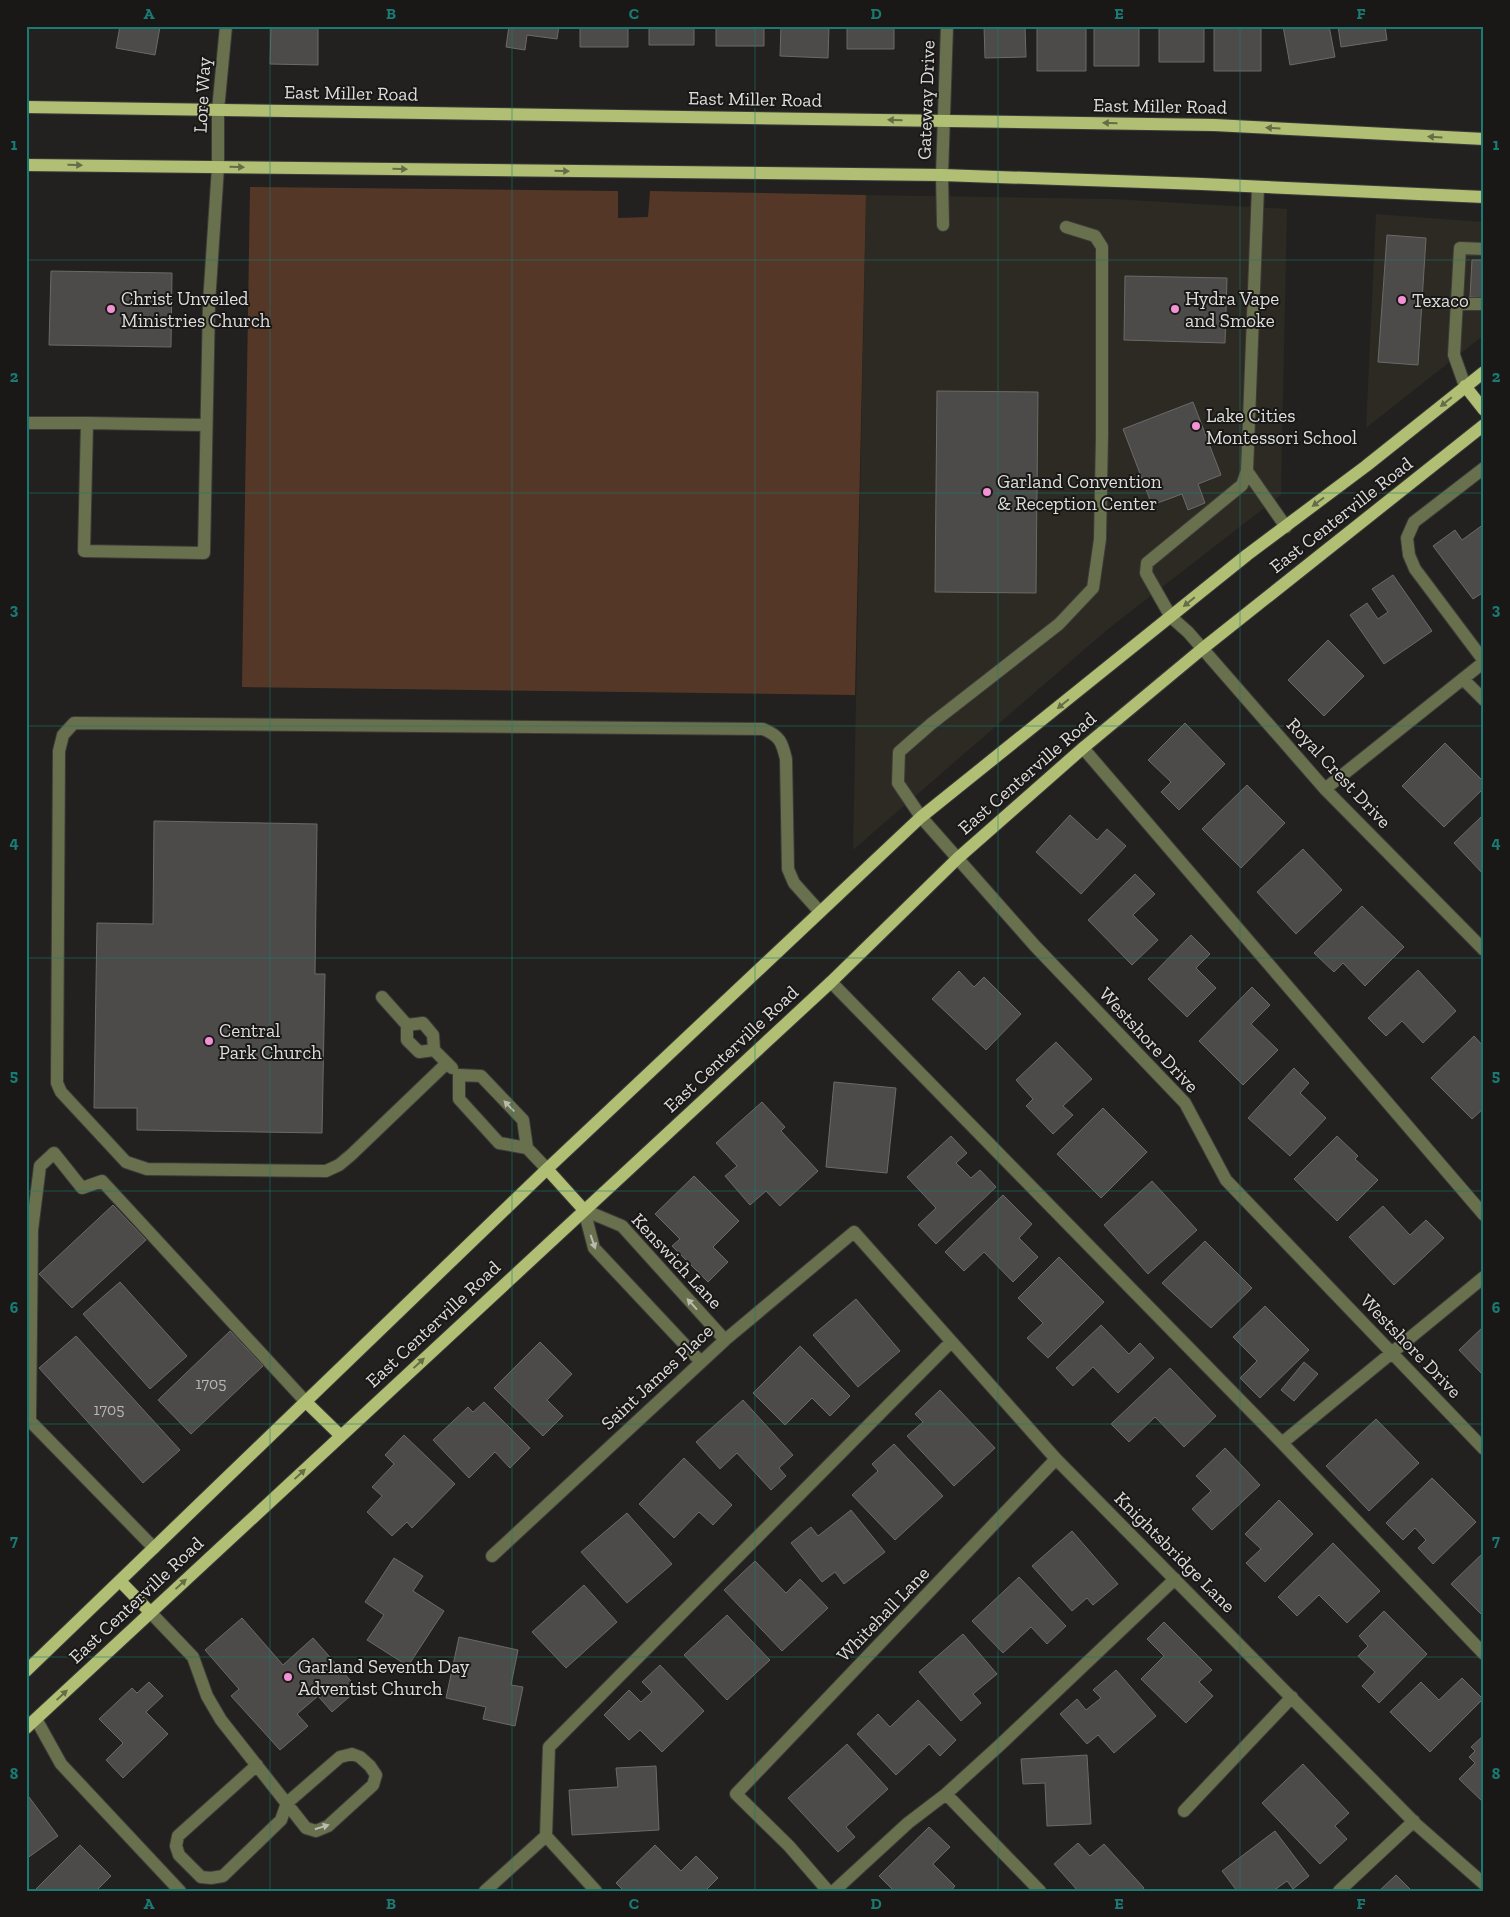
<svg xmlns="http://www.w3.org/2000/svg" width="1510" height="1917" font-family="'Zilla Slab',serif">
<rect width="100%" height="100%" fill="#22211f"/>
<!-- built -->
<path fill="#2c2a22" d="M 866,195 L 1113,199 L 1287,209 L 1281,495 L 1108,629 L 853,850 Z
M 1376,214 L 1484,222 L 1484,335 L 1366,428 Z"/>
<!-- green -->
<path fill="#553727" d="M 250,187 L 618,191 L 618,218 L 648,217 L 650,191 L 866,195 L 855,695 L 242,687 Z"/>
<!-- building -->
<path fill="#4d4b49" stroke="#6c6a68" d="M 120,26 L 169,26 L 168,28 L 160,27 L 155,55 L 116,48 Z
M 271,26 L 318,26 L 318,65 L 270,64 Z
M 509,26 L 559,26 L 557,39 L 527,35 L 525,50 L 506,47 Z
M 580,26 L 628,26 L 628,47 L 580,47 Z
M 649,26 L 694,26 L 694,45 L 649,45 Z
M 716,26 L 764,26 L 764,46 L 716,46 Z
M 781,26 L 829,26 L 828,58 L 780,56 Z
M 847,26 L 894,26 L 894,49 L 847,49 Z
M 984,26 L 1025,26 L 1026,57 L 985,58 Z
M 1037,26 L 1086,26 L 1086,71 L 1037,71 Z
M 1094,26 L 1139,26 L 1139,66 L 1094,66 Z
M 1159,26 L 1204,26 L 1204,62 L 1159,62 Z
M 1214,26 L 1261,26 L 1261,71 L 1214,71 Z
M 1283,26 L 1329,26 L 1335,57 L 1290,65 Z
M 1338,26 L 1385,26 L 1387,40 L 1341,47 Z
M 1387,235 L 1426,238 L 1418,365 L 1378,362 Z
M 1472,260 L 1484,260 L 1484,298 L 1470,297 Z
M 51,271 L 172,273 L 171,347 L 49,345 Z
M 1125,276 L 1227,278 L 1225,343 L 1124,340 Z
M 937,391 L 1038,392 L 1036,593 L 935,592 Z
M 1193,402 L 1221,475 L 1198,484 L 1205,503 L 1188,510 L 1182,494 L 1152,505 L 1123,429 Z
M 1484,524 L 1484,592 L 1473,599 L 1433,546 L 1455,530 L 1462,540 Z
M 1393,575 L 1432,631 L 1384,664 L 1350,615 L 1367,603 L 1378,619 L 1388,612 L 1372,589 Z
M 1328,640 L 1364,676 L 1324,716 L 1288,680 Z
M 1185,723 L 1225,764 L 1179,810 L 1161,792 L 1171,782 L 1148,760 Z
M 1445,743 L 1484,782 L 1484,788 L 1444,827 L 1402,786 Z
M 1247,785 L 1285,823 L 1241,868 L 1202,829 Z
M 1070,815 L 1097,840 L 1107,829 L 1126,846 L 1081,894 L 1036,852 Z
M 1482,816 L 1484,819 L 1484,875 L 1454,843 Z
M 154,821 L 317,824 L 315,974 L 325,974 L 322,1133 L 137,1130 L 137,1108 L 94,1108 L 97,923 L 153,924 Z
M 1303,849 L 1342,890 L 1296,934 L 1257,892 Z
M 1135,874 L 1155,894 L 1133,915 L 1158,940 L 1132,965 L 1088,920 Z
M 1362,906 L 1404,947 L 1365,986 L 1343,963 L 1334,972 L 1314,953 Z
M 1191,935 L 1210,954 L 1196,968 L 1216,988 L 1187,1017 L 1148,979 Z
M 1418,970 L 1456,1011 L 1423,1043 L 1402,1021 L 1386,1036 L 1368,1018 Z
M 959,971 L 974,987 L 984,977 L 1021,1014 L 986,1050 L 932,999 Z
M 1252,987 L 1270,1005 L 1251,1024 L 1278,1050 L 1243,1085 L 1199,1041 Z
M 1474,1036 L 1484,1047 L 1484,1108 L 1472,1119 L 1431,1078 Z
M 1056,1042 L 1092,1079 L 1063,1106 L 1073,1115 L 1053,1134 L 1026,1106 L 1033,1099 L 1016,1080 Z
M 1294,1068 L 1309,1083 L 1300,1093 L 1326,1118 L 1290,1156 L 1248,1118 Z
M 834,1082 L 896,1088 L 887,1173 L 826,1167 Z
M 762,1102 L 785,1127 L 781,1131 L 818,1171 L 780,1206 L 766,1191 L 750,1205 L 725,1176 L 737,1166 L 716,1143 Z
M 1103,1108 L 1147,1152 L 1101,1198 L 1057,1154 Z
M 951,1136 L 967,1153 L 956,1163 L 971,1178 L 980,1170 L 996,1187 L 936,1244 L 918,1225 L 936,1208 L 907,1177 Z
M 1337,1136 L 1358,1156 L 1355,1159 L 1378,1180 L 1337,1221 L 1294,1179 Z
M 694,1176 L 739,1221 L 713,1247 L 728,1262 L 708,1282 L 672,1246 L 680,1239 L 655,1214 Z
M 1152,1181 L 1197,1230 L 1148,1274 L 1104,1225 Z
M 1003,1195 L 1032,1224 L 1019,1238 L 1038,1257 L 1013,1282 L 984,1252 L 964,1271 L 945,1252 Z
M 113,1205 L 146,1240 L 72,1308 L 39,1274 Z
M 1383,1206 L 1410,1235 L 1426,1220 L 1444,1238 L 1394,1285 L 1349,1237 Z
M 1205,1241 L 1252,1288 L 1211,1328 L 1162,1283 Z
M 1059,1257 L 1104,1302 L 1048,1358 L 1027,1338 L 1043,1323 L 1018,1298 Z
M 120,1282 L 187,1356 L 150,1389 L 83,1314 Z
M 856,1299 L 900,1351 L 858,1387 L 813,1335 Z
M 1265,1306 L 1309,1350 L 1260,1398 L 1240,1378 L 1257,1361 L 1233,1337 Z
M 1101,1325 L 1129,1354 L 1140,1343 L 1154,1358 L 1118,1393 L 1093,1367 L 1073,1386 L 1056,1368 Z
M 1484,1326 L 1484,1376 L 1459,1350 Z
M 230,1331 L 263,1366 L 191,1434 L 158,1400 Z
M 76,1336 L 180,1450 L 143,1483 L 39,1368 Z
M 540,1342 L 572,1374 L 547,1400 L 563,1416 L 543,1436 L 494,1388 Z
M 800,1346 L 850,1396 L 830,1416 L 812,1398 L 785,1425 L 753,1393 Z
M 1304,1362 L 1318,1374 L 1294,1401 L 1281,1390 Z
M 1170,1368 L 1216,1416 L 1184,1447 L 1155,1417 L 1129,1442 L 1111,1424 Z
M 940,1390 L 995,1448 L 954,1486 L 907,1436 L 923,1422 L 915,1414 Z
M 743,1400 L 793,1455 L 779,1468 L 786,1476 L 771,1490 L 737,1453 L 720,1469 L 696,1442 Z
M 484,1402 L 530,1448 L 510,1468 L 495,1452 L 469,1478 L 433,1440 L 468,1407 L 473,1412 Z
M 1376,1419 L 1419,1463 L 1369,1511 L 1326,1466 Z
M 404,1435 L 455,1484 L 412,1528 L 407,1522 L 392,1536 L 367,1512 L 382,1496 L 372,1487 L 394,1464 L 385,1455 Z
M 894,1444 L 943,1496 L 895,1540 L 852,1495 L 878,1471 L 872,1464 Z
M 1225,1448 L 1260,1485 L 1212,1530 L 1192,1509 L 1211,1491 L 1196,1476 Z
M 684,1458 L 732,1505 L 713,1525 L 699,1512 L 674,1538 L 639,1504 Z
M 1432,1478 L 1476,1522 L 1433,1564 L 1418,1548 L 1426,1540 L 1415,1528 L 1403,1540 L 1386,1523 Z
M 1279,1500 L 1313,1534 L 1265,1582 L 1246,1563 L 1261,1549 L 1245,1534 Z
M 851,1510 L 885,1552 L 844,1584 L 835,1572 L 822,1582 L 791,1543 L 811,1527 L 818,1536 Z
M 627,1513 L 672,1564 L 627,1603 L 581,1552 Z
M 1072,1531 L 1118,1584 L 1093,1605 L 1087,1598 L 1072,1611 L 1032,1566 Z
M 1333,1543 L 1380,1591 L 1347,1623 L 1319,1595 L 1297,1616 L 1278,1597 Z
M 1484,1552 L 1484,1617 L 1451,1584 Z
M 394,1558 L 423,1576 L 413,1591 L 444,1611 L 408,1666 L 367,1640 L 384,1615 L 365,1602 Z
M 755,1561 L 786,1593 L 800,1579 L 828,1608 L 782,1651 L 724,1590 Z
M 1019,1577 L 1066,1626 L 1047,1644 L 1031,1627 L 1003,1653 L 972,1621 Z
M 584,1585 L 617,1622 L 566,1668 L 532,1632 Z
M 1384,1611 L 1427,1654 L 1379,1703 L 1362,1686 L 1375,1672 L 1358,1656 L 1368,1646 L 1359,1636 Z
M 727,1615 L 770,1660 L 727,1700 L 684,1655 Z
M 242,1618 L 283,1665 L 313,1638 L 358,1689 L 332,1712 L 318,1696 L 297,1714 L 308,1726 L 280,1750 L 231,1696 L 239,1689 L 205,1650 Z
M 1164,1622 L 1212,1670 L 1199,1682 L 1213,1696 L 1186,1723 L 1141,1679 L 1164,1656 L 1147,1639 Z
M 963,1634 L 997,1674 L 973,1694 L 981,1703 L 961,1721 L 919,1672 Z
M 459,1637 L 518,1650 L 511,1685 L 523,1687 L 515,1726 L 483,1719 L 486,1707 L 446,1698 Z
M 660,1665 L 704,1711 L 662,1752 L 640,1730 L 629,1740 L 604,1715 L 629,1690 L 641,1702 L 652,1692 L 642,1682 Z
M 1116,1670 L 1156,1716 L 1114,1753 L 1098,1735 L 1087,1744 L 1060,1714 L 1077,1699 L 1086,1710 L 1101,1698 L 1093,1690 Z
M 1462,1678 L 1483,1699 L 1430,1752 L 1390,1712 L 1421,1682 L 1439,1700 Z
M 149,1682 L 163,1696 L 146,1712 L 168,1734 L 123,1778 L 106,1760 L 123,1743 L 99,1719 L 132,1688 L 137,1693 Z
M 918,1700 L 956,1740 L 940,1756 L 929,1744 L 896,1775 L 857,1734 L 878,1714 L 890,1727 Z
M 1484,1735 L 1484,1803 L 1459,1779 L 1475,1763 L 1469,1757 L 1475,1751 L 1471,1747 Z
M 847,1744 L 888,1789 L 846,1827 L 855,1837 L 838,1852 L 788,1798 Z
M 1087,1755 L 1091,1824 L 1047,1826 L 1045,1783 L 1023,1784 L 1021,1759 Z
M 1303,1764 L 1349,1813 L 1335,1826 L 1347,1839 L 1320,1864 L 1262,1803 Z
M 656,1766 L 659,1830 L 572,1835 L 569,1790 L 618,1787 L 616,1768 Z
M 26,1793 L 58,1836 L 26,1859 Z
M 929,1827 L 950,1847 L 933,1864 L 955,1886 L 951,1891 L 894,1891 L 879,1876 Z
M 1275,1831 L 1309,1876 L 1293,1889 L 1287,1881 L 1273,1891 L 1237,1891 L 1222,1871 Z
M 1078,1843 L 1090,1856 L 1104,1844 L 1144,1888 L 1142,1891 L 1078,1891 L 1054,1864 Z
M 80,1845 L 111,1876 L 96,1891 L 38,1891 L 36,1889 Z
M 655,1845 L 681,1871 L 696,1856 L 718,1878 L 705,1891 L 624,1891 L 616,1883 Z
M 1396,1875 L 1412,1891 L 1379,1891 Z"/>
<g fill="none" stroke-linecap="round" stroke-linejoin="round">
<defs>
<path id="minor" d="M 1258,187 L 1247,471 L 1242,485 L 1147,563 L 1146,573 L 1171,617 L 1188,632 L 1325,789 L 1484,950
M 943,225 L 942,175 L 947,26
M 1066,227 L 1095,236 L 1102,247 L 1102,436 L 1100,539 L 1093,588 L 1059,624 L 931,724 L 899,752 L 898,783 L 921,817 L 1035,946 L 1185,1103 L 1226,1180 L 1484,1449
M 1456,304 L 1484,304
M 1465,386 L 1454,355 L 1460,248 L 1484,249
M 26,423 L 87,423 L 84,551 L 204,553 L 209,303 L 218,167 L 218,110 L 226,26
M 87,423 L 205,425
M 1484,468 L 1414,522 L 1407,538 L 1409,555 L 1415,569 L 1484,661
M 1247,471 L 1286,527
M 1463,679 L 1484,700
M 1083,748 L 1484,1215
M 1325,789 L 1484,662
M 831,982 L 1282,1443 L 1484,1654
M 382,997 L 407,1025
M 434,1050 L 433,1035 L 423,1023 L 407,1025 L 407,1040 L 419,1052 L 434,1050 L 452,1068
M 447,1063 L 351,1155 L 339,1165 L 326,1171 L 147,1169 L 126,1162 L 61,1092 L 57,1083 L 59,751 L 63,735 L 74,723 L 763,729 C 780,736 782,742 786,759 L 788,869 L 794,883 L 820,912
M 527,1148 L 523,1120 L 481,1076 L 459,1075 L 459,1099 L 499,1143 L 527,1148 L 547,1169
M 701,1362 L 594,1248 L 584,1210 L 622,1226 L 725,1340
M 1282,1443 L 1484,1277
M 154,1548 L 30,1421 L 32,1230 L 40,1166 L 54,1153 L 82,1188 L 102,1181 L 306,1402
M 492,1556 L 725,1340 L 854,1232 L 1056,1459 L 1417,1825 L 1484,1884
M 150,1612 L 193,1657 L 207,1696 L 221,1720 L 306,1828 L 316,1831 L 328,1826 L 373,1785 L 376,1775 L 370,1766 L 360,1757 L 352,1754 L 340,1757 L 287,1803 L 281,1820 L 223,1876 L 211,1878 L 201,1877 L 179,1855 L 176,1846 L 178,1836 L 257,1765
M 36,1719 L 61,1764 L 180,1891
M 946,1794 L 1040,1891
M 1184,1811 L 1292,1697
M 485,1891 L 546,1836
M 596,1891 L 546,1836 L 549,1747 L 951,1342
M 828,1891 L 789,1846 L 736,1794 L 1056,1459
M 834,1891 L 908,1823 L 946,1794 L 1001,1744 L 1175,1579
M 1339,1891 L 1414,1821"/>
<path id="major" d="M 26,107 L 1214,125 L 1484,139
M 26,165 L 942,175 L 1202,184 L 1484,197
M 1465,386 L 1484,410
M 547,1169 L 584,1210
M 306,1402 L 341,1436
M 120,1581 L 150,1612
M 26,1671 L 547,1169 L 921,817 L 1247,555 L 1366,466 L 1484,372
M 26,1728 L 831,982 L 958,858 L 1083,748 L 1202,649 L 1484,425"/>
</defs>
<!-- minor casing -->
<use href="#minor" stroke="#3c3b39" stroke-width="14"/>
<!-- major casing -->
<use href="#major" stroke="#3c3b39" stroke-width="14"/>
<!-- minor -->
<use href="#minor" stroke="#69704d" stroke-width="12"/>
<!-- major -->
<use href="#major" stroke="#b1bf75" stroke-width="12"/>
</g>
<!-- one-way arrows -->
<defs><path id="oneway-solid" d="M-6-.8H1V-3.2L6.5 0L1 3.2V.8H-6Z" transform="scale(1.25)"/></defs>
<g fill="#656c46">
<use href="#oneway-solid" transform="translate(895 120) rotate(-179)"/>
<use href="#oneway-solid" transform="translate(1110 123) rotate(-179)"/>
<use href="#oneway-solid" transform="translate(1273 128) rotate(-177)"/>
<use href="#oneway-solid" transform="translate(1435 137) rotate(-177)"/>
<use href="#oneway-solid" transform="translate(75 165) rotate(1)"/>
<use href="#oneway-solid" transform="translate(237 167) rotate(1)"/>
<use href="#oneway-solid" transform="translate(400 169) rotate(1)"/>
<use href="#oneway-solid" transform="translate(562 171) rotate(1)"/>
<use href="#oneway-solid" transform="translate(1446 402) rotate(141)"/>
<use href="#oneway-solid" transform="translate(1318 502) rotate(143)"/>
<use href="#oneway-solid" transform="translate(1189 602) rotate(141)"/>
<use href="#oneway-solid" transform="translate(1063 704) rotate(141)"/>
<use href="#oneway-solid" transform="translate(419 1363) rotate(-43)"/>
<use href="#oneway-solid" transform="translate(300 1474) rotate(-43)"/>
<use href="#oneway-solid" transform="translate(181 1584) rotate(-43)"/>
<use href="#oneway-solid" transform="translate(62 1695) rotate(-43)"/>
</g>
<g fill="#babcb0">
<use href="#oneway-solid" transform="translate(509 1106) rotate(-134)"/>
<use href="#oneway-solid" transform="translate(593 1242) rotate(71)"/>
<use href="#oneway-solid" transform="translate(692 1304) rotate(-132)"/>
<use href="#oneway-solid" transform="translate(322 1827) rotate(-17)"/>
</g>
<!-- grid -->
<path fill="none" stroke="#197b73" stroke-width="1" stroke-opacity="0.55" d="M 270,26 L 270,1891M 512,26 L 512,1891M 755,26 L 755,1891M 998,26 L 998,1891M 1240,26 L 1240,1891M 26,260 L 1484,260M 26,493 L 1484,493M 26,726 L 1484,726M 26,958 L 1484,958M 26,1191 L 1484,1191M 26,1424 L 1484,1424M 26,1657 L 1484,1657"/>
<!-- markers -->
<g fill="#f391d5" stroke="#191816" stroke-width="2">
<circle cx="1402" cy="300" r="5"/>
<circle cx="111" cy="309" r="5"/>
<circle cx="1175" cy="309" r="5"/>
<circle cx="1196" cy="426" r="5"/>
<circle cx="987" cy="492" r="5"/>
<circle cx="209" cy="1041" r="5"/>
<circle cx="288" cy="1677" r="5"/>
</g>
<g text-anchor="middle" dominant-baseline="central" stroke-width="4" stroke-linejoin="round" paint-order="stroke">
<!-- number labels -->
<g font-size="16" fill="#b9b8b6">
<text x="211" y="1383">1705</text>
<text x="109" y="1409">1705</text>
</g>
<!-- street labels -->
<g font-size="19" fill="#dddddb" stroke="#191816">
<text transform="translate(351 93) rotate(1)">East Miller Road</text>
<text transform="translate(202 95) rotate(-87)">Lore Way</text>
<text transform="translate(755 99) rotate(1)">East Miller Road</text>
<text transform="translate(926 100) rotate(-88)">Gateway Drive</text>
<text transform="translate(1160 106) rotate(1)">East Miller Road</text>
<text transform="translate(1341 515) rotate(-38)">East Centerville Road</text>
<text transform="translate(1027 773) rotate(-41)">East Centerville Road</text>
<text transform="translate(1339 773) rotate(47)">Royal Crest Drive</text>
<text transform="translate(1149 1040) rotate(47)">Westshore Drive</text>
<text transform="translate(731 1049) rotate(-43)">East Centerville Road</text>
<text transform="translate(677 1261) rotate(47)">Kenswich Lane</text>
<text transform="translate(433 1324) rotate(-43)">East Centerville Road</text>
<text transform="translate(1411 1346) rotate(46)">Westshore Drive</text>
<text transform="translate(657 1377) rotate(-43)">Saint James Place</text>
<text transform="translate(1175 1552) rotate(45)">Knightsbridge Lane</text>
<text transform="translate(136 1600) rotate(-43)">East Centerville Road</text>
<text transform="translate(883 1614) rotate(-46)">Whitehall Lane</text>
</g>
<!-- poi labels -->
<g font-size="19" fill="#dddddb" stroke="#191816" text-anchor="start">
<text x="121" y="298">Christ Unveiled<tspan x="121" dy="22">Ministries Church</tspan></text>
<text x="1185" y="298">Hydra Vape<tspan x="1185" dy="22">and Smoke</tspan></text>
<text x="1412" y="300">Texaco</text>
<text x="1206" y="415">Lake Cities<tspan x="1206" dy="22">Montessori School</tspan></text>
<text x="997" y="481">Garland Convention<tspan x="997" dy="22">&amp; Reception Center</tspan></text>
<text x="219" y="1030">Central<tspan x="219" dy="22">Park Church</tspan></text>
<text x="298" y="1666">Garland Seventh Day<tspan x="298" dy="22">Adventist Church</tspan></text>
</g>
</g>
<!-- border -->
<rect width="1510" height="1917" fill="none" stroke="#191816" stroke-width="55"/>
<rect x="28" y="28" width="1454" height="1862" fill="none" stroke="#197b73" stroke-width="2"/>
<g font-size="16" text-anchor="middle" font-weight="bold" fill="#197b73">
<text x="149" y="19">A</text>
<text x="391" y="19">B</text>
<text x="634" y="19">C</text>
<text x="876" y="19">D</text>
<text x="1119" y="19">E</text>
<text x="1361" y="19">F</text>
<text x="14" y="150">1</text>
<text x="1496" y="150">1</text>
<text x="14" y="382">2</text>
<text x="1496" y="382">2</text>
<text x="14" y="615">3</text>
<text x="1496" y="615">3</text>
<text x="14" y="848">4</text>
<text x="1496" y="848">4</text>
<text x="14" y="1081">5</text>
<text x="1496" y="1081">5</text>
<text x="14" y="1313">6</text>
<text x="1496" y="1313">6</text>
<text x="14" y="1546">7</text>
<text x="1496" y="1546">7</text>
<text x="14" y="1779">8</text>
<text x="1496" y="1779">8</text>
<text x="149" y="1909">A</text>
<text x="391" y="1909">B</text>
<text x="634" y="1909">C</text>
<text x="876" y="1909">D</text>
<text x="1119" y="1909">E</text>
<text x="1361" y="1909">F</text>
</g>
</svg>
